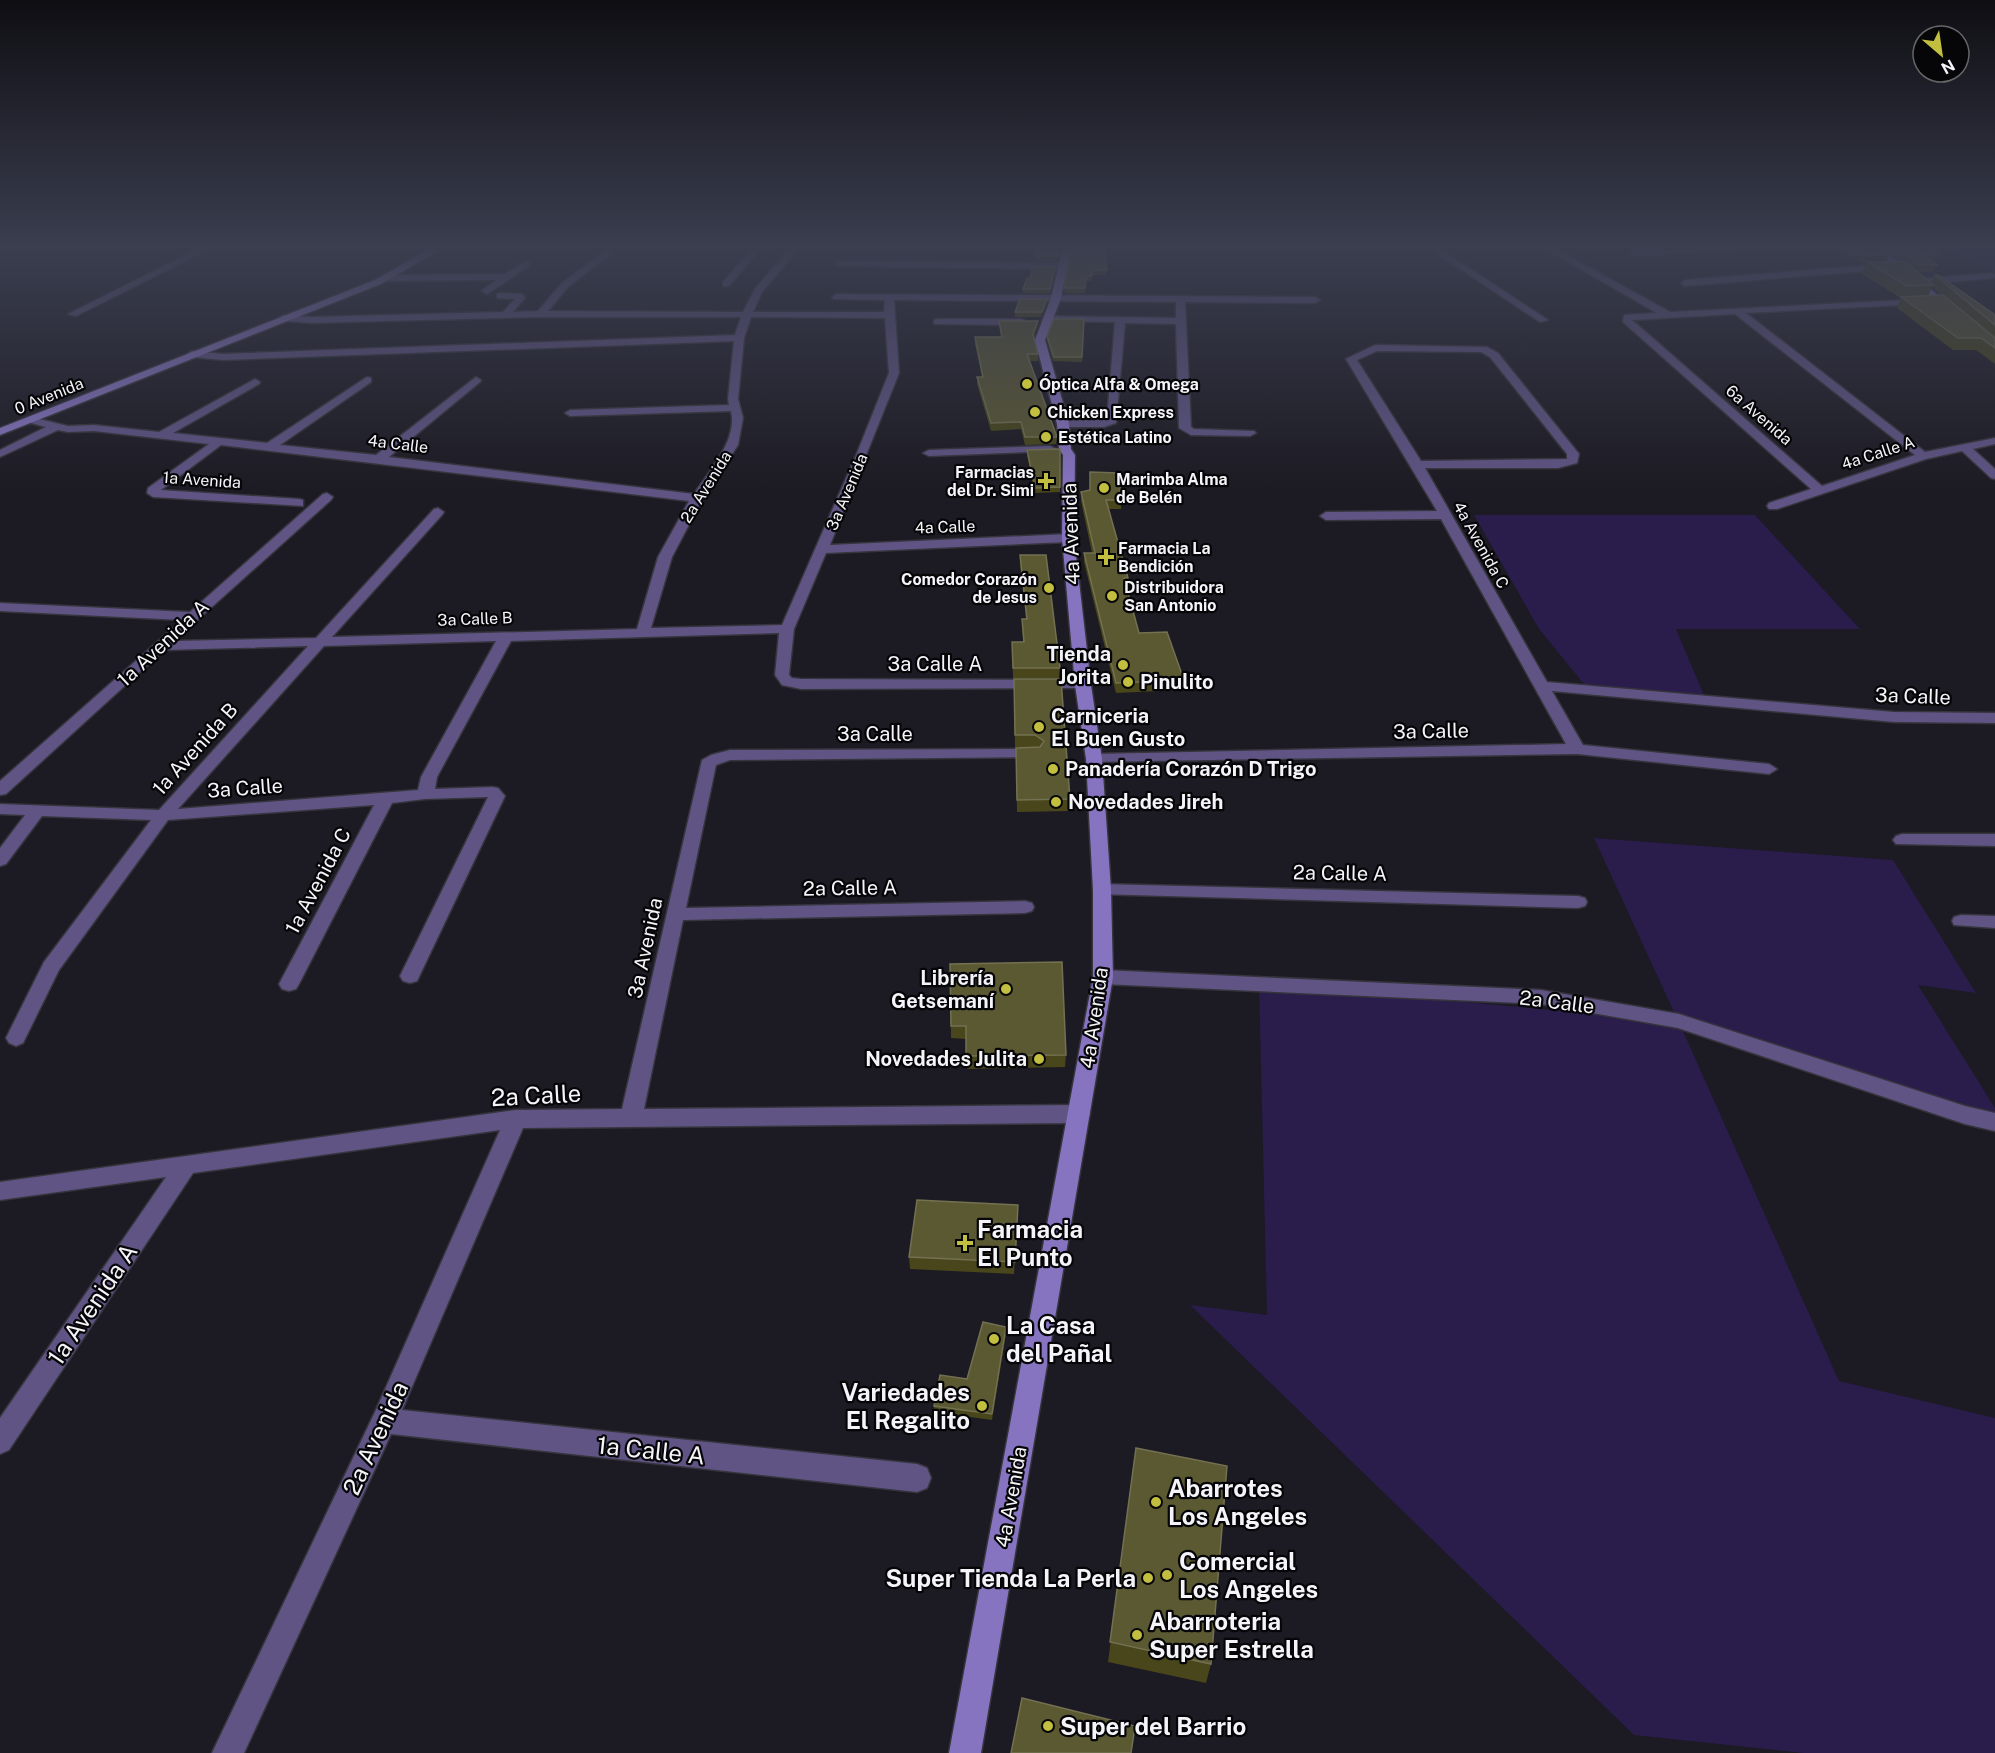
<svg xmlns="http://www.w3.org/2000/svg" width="1995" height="1753" font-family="'Public Sans',sans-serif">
<rect width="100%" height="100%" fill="#1c1a22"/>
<!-- green -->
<path fill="#2a1c4b" d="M 1937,247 L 1995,247 L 1995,271 Z
M 1474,515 L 1755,515 L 1860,629 L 1676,629 L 1704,695 L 1584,684 L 1539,629 Z
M 1594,838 L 1893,860 L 1976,993 L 1918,985 L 1995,1108 L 1995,1121 L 1679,1022 L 1839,1381 L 1995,1418 L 1995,1753 L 1803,1753 L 1634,1735 L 1190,1305 L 1267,1315 L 1259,984 L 1678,1021 Z"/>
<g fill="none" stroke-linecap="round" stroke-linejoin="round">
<defs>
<path id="street" d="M 202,247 L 213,247 L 76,316 L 68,314 Z
M 610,247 L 620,247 L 568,287 L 548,311 L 743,312 L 755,289 L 791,247 L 800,247 L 762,292 L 753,312 L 884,312 L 885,300 L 834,299 L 832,297 L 837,294 L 1315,297 L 1320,300 L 1315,303 L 1185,302 L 1191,427 L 1194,429 L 1254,431 L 1256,433 L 1250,436 L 1191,435 L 1179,428 L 1176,324 L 1125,323 L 1116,423 L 1104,427 L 1063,427 L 1057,424 L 1063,421 L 1107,419 L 1115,322 L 1048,321 L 1043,318 L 1045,316 L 1176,318 L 1176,302 L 894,300 L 899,373 L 830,545 L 1068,534 L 1074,538 L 1068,542 L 826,553 L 794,629 L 789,675 L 792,678 L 801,679 L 1083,680 L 1088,682 L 1091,685 L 1088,688 L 801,689 L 782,685 L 775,675 L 779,633 L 511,641 L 437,777 L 435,789 L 492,787 L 498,788 L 505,796 L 417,981 L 410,983 L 403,981 L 400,976 L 488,797 L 425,799 L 392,803 L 299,984 L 296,989 L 289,991 L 282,989 L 279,984 L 374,805 L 168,820 L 59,970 L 23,1043 L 16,1046 L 9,1043 L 6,1038 L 44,962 L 151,820 L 42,816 L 6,864 L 0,866 L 0,848 L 25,815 L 0,814 L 0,804 L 159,810 L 308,646 L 164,650 L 6,794 L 0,795 L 0,781 L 182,620 L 0,611 L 0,603 L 190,612 L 323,494 L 327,493 L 333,497 L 331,500 L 174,641 L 316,638 L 434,509 L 438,508 L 444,512 L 442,515 L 332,637 L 637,629 L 658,557 L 689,501 L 221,445 L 161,490 L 299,499 L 303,500 L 303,506 L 153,497 L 147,493 L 148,488 L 209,444 L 94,431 L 68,432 L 58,430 L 0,457 L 0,450 L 46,427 L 27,422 L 25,420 L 31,417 L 68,426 L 94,425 L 159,432 L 255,379 L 260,382 L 259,384 L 173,433 L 267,443 L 367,377 L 371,378 L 371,382 L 280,445 L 376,455 L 476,377 L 481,380 L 480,382 L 389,457 L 694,494 C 709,471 738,440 731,411 L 570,416 L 565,413 L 570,410 L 729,405 L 728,399 L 734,341 L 223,360 L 192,357 L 187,354 L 192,351 L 223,354 L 735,335 L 741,317 L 541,317 L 311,323 L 284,321 L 279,318 L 284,315 L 311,317 L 503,312 L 515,299 L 497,298 L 497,294 L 500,293 L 522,294 L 525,298 L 513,312 L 538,311 L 562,283 ZM 751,317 L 885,318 L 889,373 L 857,453 L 782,625 L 651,628 L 672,557 L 703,498 L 738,445 L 743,418 L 738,399 L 744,338 ZM 496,641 L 421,777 L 418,790 L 178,809 L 324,646 Z
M 753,247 L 762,247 L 729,286 L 723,286 L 723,282 Z
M 1427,247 L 1437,247 L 1548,320 L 1540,322 Z
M 1542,247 L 1552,247 L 1670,312 L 1925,299 L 1925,303 L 1922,304 L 1746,313 L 1925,452 L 1995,438 L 1995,444 L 1973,449 L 1995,469 L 1995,479 L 1991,478 L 1962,451 L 1926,459 L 1777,509 L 1769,509 L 1767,506 L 1769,503 L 1811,489 L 1623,322 L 1624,315 L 1657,313 ZM 1735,314 L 1915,455 L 1822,486 L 1632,320 Z
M 1690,247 L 1739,247 L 1735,250 L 1634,256 L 1630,253 L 1634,250 Z
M 526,261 L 530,264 L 529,266 L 487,294 L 482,291 L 484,289 L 497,280 L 387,281 L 383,278 L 387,275 L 505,274 Z
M 840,261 L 1064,263 L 1068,266 L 1064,269 L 837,266 L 837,262 Z
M 1886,264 L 1889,265 L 1889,269 L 1685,286 L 1681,283 L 1685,280 Z
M 1992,273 L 1995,274 L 1995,278 L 1915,285 L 1911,282 L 1915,279 Z
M 937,319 L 1022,319 L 1027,322 L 1022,325 L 934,324 L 934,320 Z
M 1375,345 L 1487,347 L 1498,353 L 1579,454 L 1577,463 L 1558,468 L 1425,468 L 1547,682 L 1894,712 L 1995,713 L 1995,723 L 1894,722 L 1552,691 L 1583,745 L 1769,764 L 1777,769 L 1769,774 L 1577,754 L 1088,762 L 1086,759 L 1094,754 L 1566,744 L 1441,519 L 1326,520 L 1320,516 L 1326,512 L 1437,511 L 1346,359 ZM 1377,351 L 1481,352 L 1490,357 L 1567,454 L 1567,459 L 1421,461 L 1357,360 Z
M 1050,446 L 1056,449 L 1054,451 L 929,456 L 923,453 L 929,450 Z
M 1034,749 L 1040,751 L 1042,754 L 1040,757 L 730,760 L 716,765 L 686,908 L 1025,901 L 1032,903 L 1034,907 L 1032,911 L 1025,913 L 683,920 L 644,1109 L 1079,1105 L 1087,1108 L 1090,1114 L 1087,1120 L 1079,1123 L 523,1128 L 402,1410 L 917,1464 L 927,1468 L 931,1478 L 927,1488 L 917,1492 L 391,1434 L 244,1753 L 212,1753 L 375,1412 L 500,1130 L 193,1173 L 9,1450 L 0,1454 L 0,1418 L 166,1177 L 0,1200 L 0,1182 L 516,1110 L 622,1109 L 702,760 L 711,755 L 730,750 Z
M 1902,834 L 1995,834 L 1995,846 L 1896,844 L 1893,840 L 1896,836 Z
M 1102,884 L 1578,896 L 1585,898 L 1587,902 L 1585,906 L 1578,908 L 1096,894 L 1093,890 L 1096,886 Z
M 1961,915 L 1995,916 L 1995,928 L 1954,925 L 1952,921 L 1954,917 Z
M 1103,970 L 1541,990 L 1679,1014 L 1965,1106 L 1995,1113 L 1995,1131 L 1965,1124 L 1678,1028 L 1541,1004 L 1103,984 L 1096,982 L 1093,977 L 1096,972 Z"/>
<path id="secondary" d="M 433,247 L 445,247 L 381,284 L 0,435 L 0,428 L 375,280 Z
M 1063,247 L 1071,247 L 1061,298 L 1045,340 L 1069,424 L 1071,449 L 1075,455 L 1074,538 L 1091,685 L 1102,759 L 1111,890 L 1113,977 L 981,1753 L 949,1753 L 1093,977 L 1093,890 L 1086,759 L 1075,685 L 1062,538 L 1063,455 L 1059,449 L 1057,424 L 1035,340 L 1051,298 Z
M 1872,247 L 1881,247 L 1953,308 L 1953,312 L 1947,312 Z"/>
</defs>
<!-- street casing -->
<use href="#street" stroke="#36343c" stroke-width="3"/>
<!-- secondary casing -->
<use href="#secondary" stroke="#36343c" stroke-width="3"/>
<!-- street -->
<use href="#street" fill="#5f5484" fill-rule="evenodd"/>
<!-- secondary -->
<use href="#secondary" fill="#8774c1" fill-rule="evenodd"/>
</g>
<!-- wall -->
<path fill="#48461a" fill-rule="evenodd" d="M 1061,247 L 1057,261 L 1035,260 L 1035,256 Z
M 1072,247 L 1107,270 L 1106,275 L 1092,275 L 1092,281 L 1086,281 L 1085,293 L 1064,293 Z
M 1830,247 L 1881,247 L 1889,254 L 1886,262 L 1901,262 L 1884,247 L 1932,247 L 1939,253 L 1936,260 L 1931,261 L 1937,265 L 1933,272 L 1918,272 L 1931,283 L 1935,275 L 1995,315 L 1995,364 L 1976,350 L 1953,350 L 1897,308 L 1901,298 L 1862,274 L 1866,263 L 1864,263 ZM 1932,287 L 1941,295 L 1928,296 Z
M 1055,271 L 1050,293 L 1023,293 L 1023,289 L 1030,278 Z
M 1047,303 L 1041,317 L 1015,317 L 1015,312 Z
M 1084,319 L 1082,362 L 1053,361 L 1047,340 L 1047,336 Z
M 999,321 L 1038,321 L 1037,327 L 1034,337 L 1038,354 L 1038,361 L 1029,361 L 1057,437 L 1056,444 L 1025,445 L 1021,429 L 991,431 L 977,384 L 977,377 L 982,377 L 975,344 L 975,337 L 1001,337 Z
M 1060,449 L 1060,492 L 1035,493 L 1027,455 L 1027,450 Z
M 1089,490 L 1121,500 L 1121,509 L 1108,509 L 1128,578 L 1127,588 L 1139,633 L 1184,680 L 1183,690 L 1116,693 L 1084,562 L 1084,553 L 1092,553 L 1081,501 L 1081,492 Z
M 1020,555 L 1060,668 L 1059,678 L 1013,678 L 1012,642 L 1023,642 L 1022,619 L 1026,619 L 1020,564 Z
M 1061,679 L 1070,799 L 1070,811 L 1017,812 L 1016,748 L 1036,748 L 1015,747 L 1014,691 Z
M 950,964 L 1066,1055 L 1065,1067 L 967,1069 L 966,1039 L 951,1038 Z
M 1018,1205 L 1014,1274 L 910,1269 L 909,1257 Z
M 1006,1327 L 1006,1333 L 992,1420 L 934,1412 L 934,1406 L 967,1379 Z
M 1136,1448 L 1211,1664 L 1206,1683 L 1108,1662 Z"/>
<!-- shaded-wall -->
<path fill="#2f2d13" d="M 1889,254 L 1886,262 L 1867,262 L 1866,263 L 1864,263 L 1867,256 Z
M 1047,299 L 1047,303 L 1041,317 L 1042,312 Z
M 1038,321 L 1037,327 L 1033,341 L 1033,334 Z
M 1006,1327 L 1006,1333 L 992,1420 L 992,1414 Z"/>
<!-- building -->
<path fill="#5b5932" stroke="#737151" stroke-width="1.5" d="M 1036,247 L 1060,247 L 1058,256 L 1035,256 Z
M 1072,247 L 1104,247 L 1107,270 L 1093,270 L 1092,276 L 1086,276 L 1085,288 L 1064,288 Z
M 1849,247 L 1881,247 L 1889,254 L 1867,256 Z
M 1896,247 L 1932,247 L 1939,253 L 1921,254 L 1937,265 L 1917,264 Z
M 1867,262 L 1905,262 L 1933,285 L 1907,286 Z
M 1033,267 L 1055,267 L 1050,289 L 1023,289 L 1027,278 L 1030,278 Z
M 1935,275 L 1938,275 L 1995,315 L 1995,325 Z
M 1943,295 L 1995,338 L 1995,348 L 1981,338 L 1958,338 L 1901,297 Z
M 1020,299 L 1047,299 L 1042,312 L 1015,312 Z
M 1054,319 L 1084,319 L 1082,357 L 1054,357 L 1047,336 Z
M 999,321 L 1038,321 L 1033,334 L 1038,354 L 1027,354 L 1057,437 L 1025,437 L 1021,422 L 991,423 L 977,377 L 983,377 L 975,337 L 1002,337 Z
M 1060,449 L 1060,487 L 1035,488 L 1027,450 Z
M 1090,472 L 1119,473 L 1121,500 L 1106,500 L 1128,578 L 1124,578 L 1139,633 L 1167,632 L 1184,680 L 1116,683 L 1084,553 L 1095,553 L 1081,492 L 1090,490 Z
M 1020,555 L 1046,555 L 1060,668 L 1013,668 L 1012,642 L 1024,642 L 1022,619 L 1027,619 Z
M 1014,679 L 1061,679 L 1070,799 L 1017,800 L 1016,748 L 1040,747 L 1044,741 L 1035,735 L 1015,735 Z
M 1062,962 L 1066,1055 L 966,1056 L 966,1026 L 951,1026 L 950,964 Z
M 917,1200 L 1018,1205 L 1015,1262 L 909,1257 Z
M 983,1322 L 1006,1327 L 992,1414 L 934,1406 L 940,1375 L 967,1379 Z
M 1136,1448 L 1227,1466 L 1211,1664 L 1110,1642 Z
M 1022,1698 L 1135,1726 L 1131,1753 L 1011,1753 Z"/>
<!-- sky -->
<linearGradient id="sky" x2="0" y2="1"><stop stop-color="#0f0e13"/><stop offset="0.5" stop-color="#3a3e4f"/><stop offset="1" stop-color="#3a3e4f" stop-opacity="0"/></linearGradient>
<rect width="1995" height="493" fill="url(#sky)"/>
<!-- markers -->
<g fill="#c1be40" stroke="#060608" stroke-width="2">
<circle cx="1027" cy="384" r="6"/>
<circle cx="1035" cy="412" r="6"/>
<circle cx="1046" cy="437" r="6"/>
<path d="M1043 472h6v6h6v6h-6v6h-6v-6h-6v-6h6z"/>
<circle cx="1104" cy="488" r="6"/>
<path d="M1103 548h6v6h6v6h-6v6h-6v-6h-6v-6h6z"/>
<circle cx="1049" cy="588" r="6"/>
<circle cx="1112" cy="596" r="6"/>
<circle cx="1123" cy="665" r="6"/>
<circle cx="1128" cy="682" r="6"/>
<circle cx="1039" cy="727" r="6"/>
<circle cx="1053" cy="769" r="6"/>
<circle cx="1056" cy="802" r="6"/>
<circle cx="1006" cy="989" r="6"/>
<circle cx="1039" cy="1059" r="6"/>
<path d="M962 1234h6v6h6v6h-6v6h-6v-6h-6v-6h6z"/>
<circle cx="994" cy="1339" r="6"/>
<circle cx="982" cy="1406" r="6"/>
<circle cx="1156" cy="1502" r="6"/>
<circle cx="1167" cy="1575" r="6"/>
<circle cx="1148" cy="1578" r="6"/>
<circle cx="1137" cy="1635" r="6"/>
<circle cx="1048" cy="1726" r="6"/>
</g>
<g text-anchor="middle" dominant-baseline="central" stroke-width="4.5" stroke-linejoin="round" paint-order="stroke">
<!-- far-poi labels -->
<g font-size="16" font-weight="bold" fill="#f5f4f9" stroke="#060608" text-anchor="start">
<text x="1039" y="384">Óptica Alfa &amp; Omega</text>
<text x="1047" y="412">Chicken Express</text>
<text x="1058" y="437">Estética Latino</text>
<text x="1034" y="472" text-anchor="end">Farmacias<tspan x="1034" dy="18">del Dr. Simi</tspan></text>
<text x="1116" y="479">Marimba Alma<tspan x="1116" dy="18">de Belén</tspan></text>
<text x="1118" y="548">Farmacia La<tspan x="1118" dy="18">Bendición</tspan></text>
<text x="1037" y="579" text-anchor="end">Comedor Corazón<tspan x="1037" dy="18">de Jesus</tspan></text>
<text x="1124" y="587">Distribuidora<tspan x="1124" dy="18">San Antonio</tspan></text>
</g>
<!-- far-street labels -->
<g font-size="16" fill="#f5f4f9" stroke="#060608">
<text transform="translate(49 396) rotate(-22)">0 Avenida</text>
<text transform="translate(1759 415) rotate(41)">6a Avenida</text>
<text transform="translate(398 444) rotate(7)">4a Calle</text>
<text transform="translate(1878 453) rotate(-18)">4a Calle A</text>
<text transform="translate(202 480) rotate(4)">1a Avenida</text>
<text transform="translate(706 487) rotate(-58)">2a Avenida</text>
<text transform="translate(847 492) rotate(-67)">3a Avenida</text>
<text transform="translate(945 527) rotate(-2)">4a Calle</text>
<text transform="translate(1481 545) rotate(61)">4a Avenida C</text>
<text transform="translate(475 619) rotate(-2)">3a Calle B</text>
</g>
<!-- street labels -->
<g font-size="20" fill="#f5f4f9" stroke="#060608">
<text transform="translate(1071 534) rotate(-92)">4a Avenida</text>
<text transform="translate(163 643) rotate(-43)">1a Avenida A</text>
<text x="935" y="664">3a Calle A</text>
<text transform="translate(1913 696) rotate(2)">3a Calle</text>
<text transform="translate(1431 731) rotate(-1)">3a Calle</text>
<text x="875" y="734">3a Calle</text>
<text transform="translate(195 749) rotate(-48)">1a Avenida B</text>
<text transform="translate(245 788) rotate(-4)">3a Calle</text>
<text transform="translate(1340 873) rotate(1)">2a Calle A</text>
<text transform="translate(318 881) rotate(-62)">1a Avenida C</text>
<text transform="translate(850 888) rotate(-1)">2a Calle A</text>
<text transform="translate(645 948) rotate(-78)">3a Avenida</text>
<text transform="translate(1557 1002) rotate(7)">2a Calle</text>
<text transform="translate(1094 1018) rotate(-82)">4a Avenida</text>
<text transform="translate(1011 1497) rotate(-80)">4a Avenida</text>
</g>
<!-- poi labels -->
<g font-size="20" font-weight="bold" fill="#f5f4f9" stroke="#060608" text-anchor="start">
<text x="1111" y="654" text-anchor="end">Tienda<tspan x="1111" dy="23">Jorita</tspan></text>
<text x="1140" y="682">Pinulito</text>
<text x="1051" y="716">Carniceria<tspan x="1051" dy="23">El Buen Gusto</tspan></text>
<text x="1065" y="769">Panadería Corazón D Trigo</text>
<text x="1068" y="802">Novedades Jireh</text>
<text x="994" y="978" text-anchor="end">Librería<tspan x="994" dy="23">Getsemaní</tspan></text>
<text x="1027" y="1059" text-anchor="end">Novedades Julita</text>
</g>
<!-- near-street labels -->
<g font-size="24" fill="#f5f4f9" stroke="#060608">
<text transform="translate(536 1095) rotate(-3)">2a Calle</text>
<text transform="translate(92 1304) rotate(-56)">1a Avenida A</text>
<text transform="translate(375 1438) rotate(-65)">2a Avenida</text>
<text transform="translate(651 1450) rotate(6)">1a Calle A</text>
</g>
<!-- near-poi labels -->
<g font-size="24" font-weight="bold" fill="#f5f4f9" stroke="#060608" text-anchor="start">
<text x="977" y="1229">Farmacia<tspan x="977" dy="28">El Punto</tspan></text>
<text x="1006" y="1325">La Casa<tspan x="1006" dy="28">del Pañal</tspan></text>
<text x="970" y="1392" text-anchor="end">Variedades<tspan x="970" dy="28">El Regalito</tspan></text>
<text x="1168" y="1488">Abarrotes<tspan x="1168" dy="28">Los Angeles</tspan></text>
<text x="1179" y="1561">Comercial<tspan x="1179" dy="28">Los Angeles</tspan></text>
<text x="1136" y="1578" text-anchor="end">Super Tienda La Perla</text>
<text x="1149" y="1621">Abarroteria<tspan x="1149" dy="28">Super Estrella</tspan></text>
<text x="1060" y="1726">Super del Barrio</text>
</g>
</g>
<!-- north arrow -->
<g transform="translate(1941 54) rotate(151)"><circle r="28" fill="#060608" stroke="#666568" stroke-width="1.5"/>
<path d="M0-4.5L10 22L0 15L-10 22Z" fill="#c1be40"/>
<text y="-9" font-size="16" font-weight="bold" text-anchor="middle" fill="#f5f4f9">N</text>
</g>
</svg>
